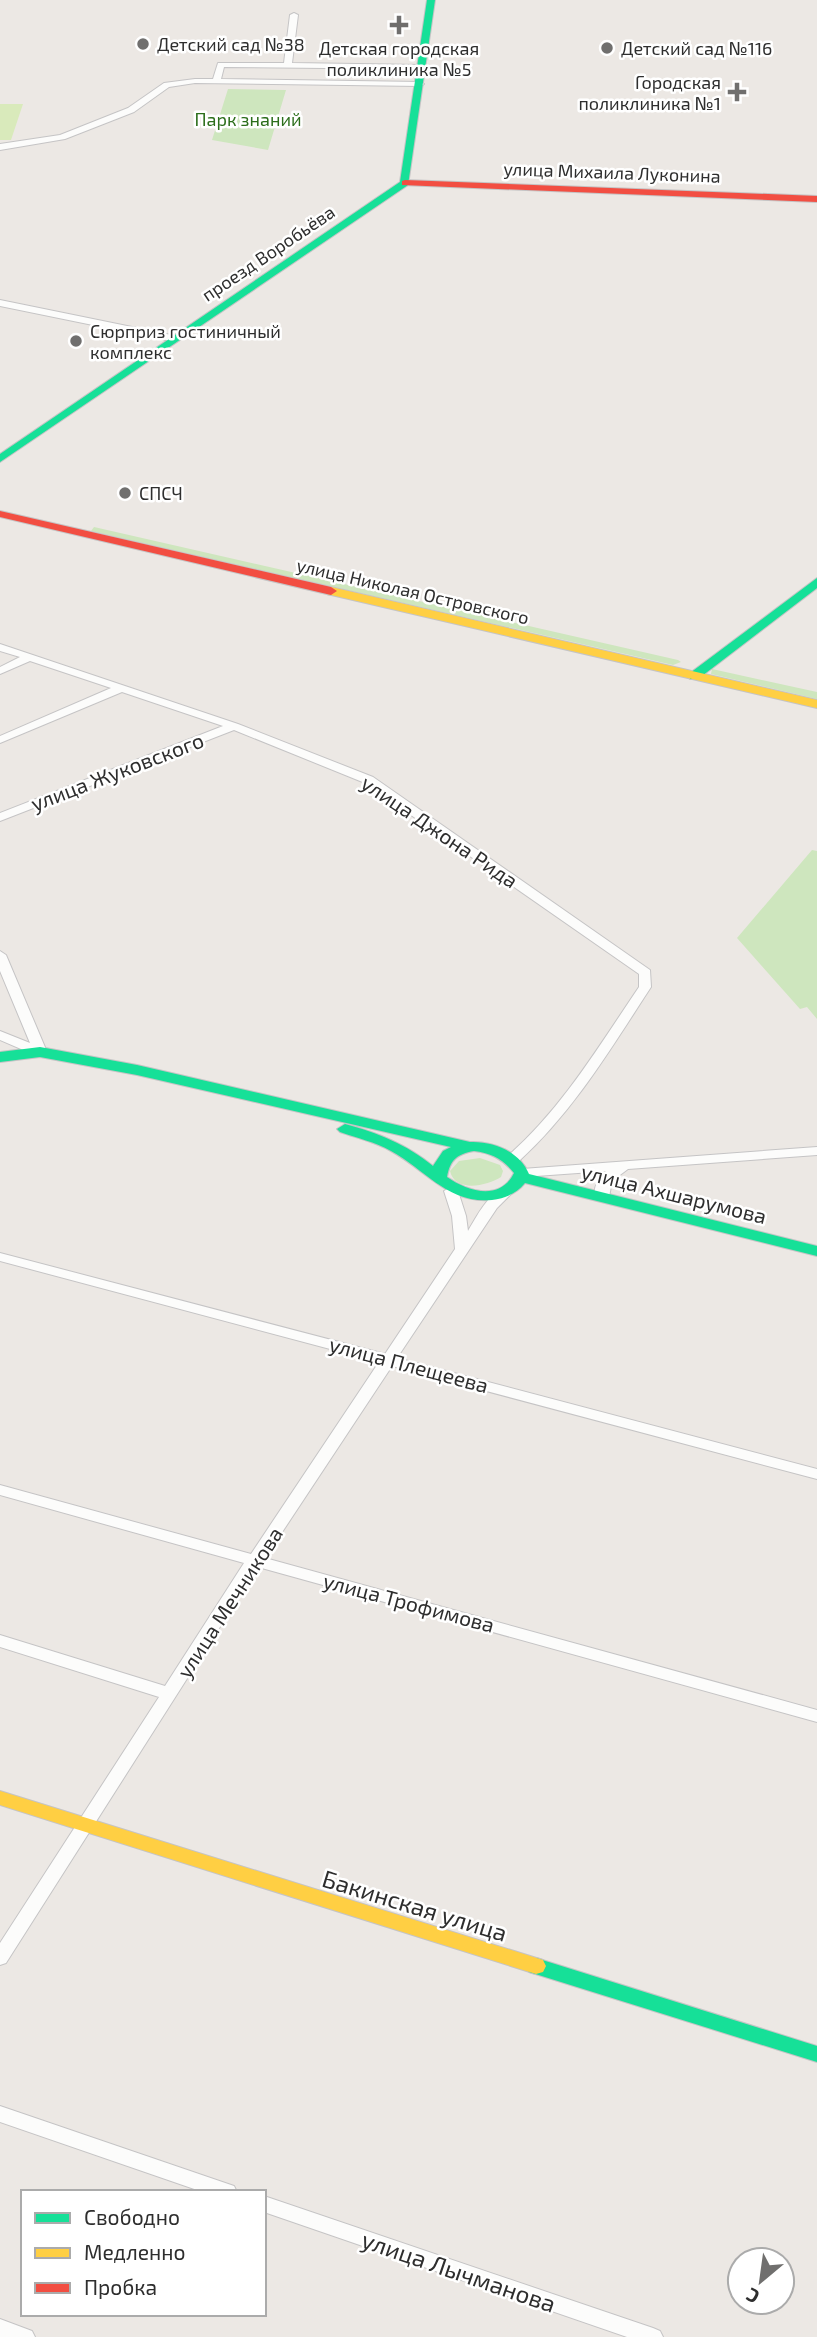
<svg xmlns="http://www.w3.org/2000/svg" width="817" height="2337" font-family="'Exo 2',sans-serif">
<rect width="100%" height="100%" fill="#ece8e4"/>
<!-- green -->
<path fill="#cee6be" d="M 228,89 L 286,90 L 268,150 L 212,140 Z
M 94,527 L 678,660 L 681,662 L 673,665 L 91,531 Z
M 712,669 L 817,692 L 817,699 L 711,674 Z
M 812,850 L 817,851 L 817,1019 L 807,1007 L 800,1009 L 737,938 Z
M 480,1158 L 500,1165 L 503,1171 L 501,1177 C 487,1186 455,1193 450,1171 L 459,1161 Z"/>
<!-- pitch -->
<path fill="#d9eabb" d="M 0,104 L 23,104 L 11,140 L 0,140 Z"/>
<g fill="none" stroke-linecap="round" stroke-linejoin="round">
<defs>
<path id="street" d="M 294,13 L 298,15 L 292,63 L 422,65 L 426,67 L 422,69 L 224,67 L 221,79 L 420,82 L 424,84 L 420,86 L 195,83 L 169,87 L 134,112 L 65,139 L 0,150 L 0,144 L 60,135 L 128,108 L 164,83 L 195,79 L 213,79 L 218,63 L 284,63 L 290,15 Z
M 0,300 L 176,336 L 181,339 L 176,342 L 0,306 Z
M 0,644 L 238,724 L 373,777 L 650,970 L 651,987 C 611,1048 574,1111 519,1161 L 509,1161 L 507,1158 L 509,1155 C 563,1107 599,1046 639,987 L 639,974 L 365,783 L 234,730 L 0,821 L 0,813 L 223,726 L 122,692 L 0,743 L 0,736 L 111,688 L 30,661 L 0,674 L 0,667 L 20,657 L 0,651 Z
M 0,951 L 6,955 L 47,1052 L 45,1055 L 35,1055 L 0,1040 L 0,1031 L 30,1043 L 0,971 Z
M 817,1147 L 817,1155 L 628,1169 L 612,1181 L 609,1197 L 602,1201 L 597,1200 C 591,1189 598,1179 606,1171 L 522,1177 L 515,1173 L 522,1169 Z
M 451,1187 L 458,1191 L 466,1216 L 468,1231 C 477,1216 488,1193 506,1188 L 513,1192 L 497,1208 L 397,1358 L 817,1469 L 817,1479 L 392,1366 L 265,1558 L 817,1710 L 817,1722 L 258,1567 L 6,1963 L 0,1965 L 0,1943 L 159,1697 L 0,1647 L 0,1635 L 165,1686 L 244,1563 L 0,1495 L 0,1485 L 251,1554 L 379,1362 L 0,1261 L 0,1253 L 385,1354 L 455,1249 L 452,1216 L 444,1191 Z
M 0,2106 L 234,2186 L 237,2192 L 203,2192 L 0,2122 Z
M 264,2196 L 653,2328 L 660,2331 L 663,2337 L 627,2337 L 264,2212 Z
M 0,2319 L 32,2331 L 35,2337 L 0,2337 Z"/>
<path id="fast" d="M 427,0 L 435,0 L 408,185 L 0,462 L 0,454 L 400,182 Z
M 817,578 L 817,588 L 698,679 L 690,679 L 690,673 Z
M 40,1047 L 137,1065 L 470,1142 C 494,1141 520,1152 529,1174 L 817,1246 L 817,1256 L 525,1183 C 516,1194 505,1198 492,1200 C 448,1204 426,1170 391,1151 C 375,1142 357,1138 340,1132 L 337,1129 L 345,1124 C 378,1133 406,1144 433,1166 L 443,1151 L 451,1147 L 137,1075 L 40,1057 L 0,1062 L 0,1052 ZM 474,1151 C 491,1153 503,1159 514,1173 C 500,1202 467,1191 447,1177 C 450,1160 457,1154 474,1151 Z
M 536,1958 L 817,2046 L 817,2062 L 529,1972 L 526,1966 L 529,1960 Z"/>
<path id="slow" d="M 331,587 L 817,700 L 817,708 L 327,594 L 327,588 Z
M 0,1791 L 543,1960 L 546,1966 L 543,1972 L 536,1974 L 0,1805 Z"/>
<path id="jam" d="M 405,180 L 817,196 L 817,202 L 402,185 L 402,181 Z
M 0,511 L 331,587 L 337,591 L 331,595 L 0,517 Z"/>
</defs>
<!-- street casing -->
<use href="#street" stroke="#c5c4c5" stroke-width="2"/>
<!-- fast casing -->
<use href="#fast" stroke="#c5c4c5" stroke-width="2"/>
<!-- slow casing -->
<use href="#slow" stroke="#c5c4c5" stroke-width="2"/>
<!-- jam casing -->
<use href="#jam" stroke="#c5c4c5" stroke-width="2"/>
<!-- street -->
<use href="#street" fill="#fcfcfb" fill-rule="evenodd"/>
<!-- fast -->
<use href="#fast" fill="#16e098" fill-rule="evenodd"/>
<!-- slow -->
<use href="#slow" fill="#ffcf43" fill-rule="evenodd"/>
<!-- jam -->
<use href="#jam" fill="#f24e42" fill-rule="evenodd"/>
</g>
<!-- markers -->
<g fill="#706f6e" stroke="#fff" stroke-width="2.5">
<path d="M395.5 14.5h7v7h7v7h-7v7h-7v-7h-7v-7h7z"/>
<circle cx="143" cy="44" r="7"/>
<circle cx="607" cy="48" r="7"/>
<path d="M733.5 81.5h7v7h7v7h-7v7h-7v-7h-7v-7h7z"/>
<circle cx="76" cy="341" r="7"/>
<circle cx="125" cy="493" r="7"/>
</g>
<g text-anchor="middle" dominant-baseline="central" stroke-width="5" stroke-linejoin="round" paint-order="stroke">
<!-- far-poi labels -->
<g font-size="18" fill="#2e2e2e" stroke="#fff" text-anchor="start">
<text x="157" y="44">Детский сад №38</text>
<text x="399" y="48" text-anchor="middle">Детская городская<tspan x="399" dy="21">поликлиника №5</tspan></text>
<text x="621" y="48">Детский сад №116</text>
<text x="721" y="82" text-anchor="end">Городская<tspan x="721" dy="21">поликлиника №1</tspan></text>
<text x="90" y="331">Сюрприз гостиничный<tspan x="90" dy="21">комплекс</tspan></text>
<text x="139" y="493">СПСЧ</text>
</g>
<!-- far-park labels -->
<g font-size="18" fill="#2c6e1b" stroke="#fff">
<text x="248" y="119">Парк знаний</text>
</g>
<!-- far-street labels -->
<g font-size="18" fill="#2e2e2e" stroke="#fff">
<text transform="translate(612 172) rotate(2)">улица Михаила Луконина</text>
<text transform="translate(268 253) rotate(-34)">проезд Воробьёва</text>
<text transform="translate(413 591) rotate(13)">улица Николая Островского</text>
</g>
<!-- street labels -->
<g font-size="21" fill="#2e2e2e" stroke="#fff">
<text transform="translate(117 771) rotate(-21)">улица Жуковского</text>
<text transform="translate(440 831) rotate(34)">улица Джона Рида</text>
<text transform="translate(674 1193) rotate(14)">улица Ахшарумова</text>
<text transform="translate(409 1364) rotate(15)">улица Плещеева</text>
<text transform="translate(229 1602) rotate(-57)">улица Мечникова</text>
<text transform="translate(409 1602) rotate(15)">улица Трофимова</text>
</g>
<!-- near-street labels -->
<g font-size="24" fill="#2e2e2e" stroke="#fff">
<text transform="translate(415 1905) rotate(17)">Бакинская улица</text>
<text transform="translate(459 2271) rotate(19)">улица Лычманова</text>
</g>
</g>
<!-- legend -->
<rect x="21" y="2190" width="245" height="126" fill="#ffffff" stroke="#ababab" stroke-width="2"/>
<rect x="35" y="2213" width="35" height="10" fill="#16e098" stroke="#ababab" stroke-width="2"/>
<text x="84" y="2225" font-size="21" fill="#2e2e2e">Свободно</text>
<rect x="35" y="2248" width="35" height="10" fill="#ffcf43" stroke="#ababab" stroke-width="2"/>
<text x="84" y="2260" font-size="21" fill="#2e2e2e">Медленно</text>
<rect x="35" y="2283" width="35" height="10" fill="#f24e42" stroke="#ababab" stroke-width="2"/>
<text x="84" y="2295" font-size="21" fill="#2e2e2e">Пробка</text>
<!-- north arrow -->
<g transform="translate(761 2281) rotate(209)"><circle r="33" fill="#ffffff" stroke="#ababab" stroke-width="2"/>
<path d="M0-5L12 26L0 18L-12 26Z" fill="#706f6e"/>
<text y="-10" font-size="19" font-weight="bold" text-anchor="middle" fill="#2e2e2e">С</text>
</g>
</svg>
